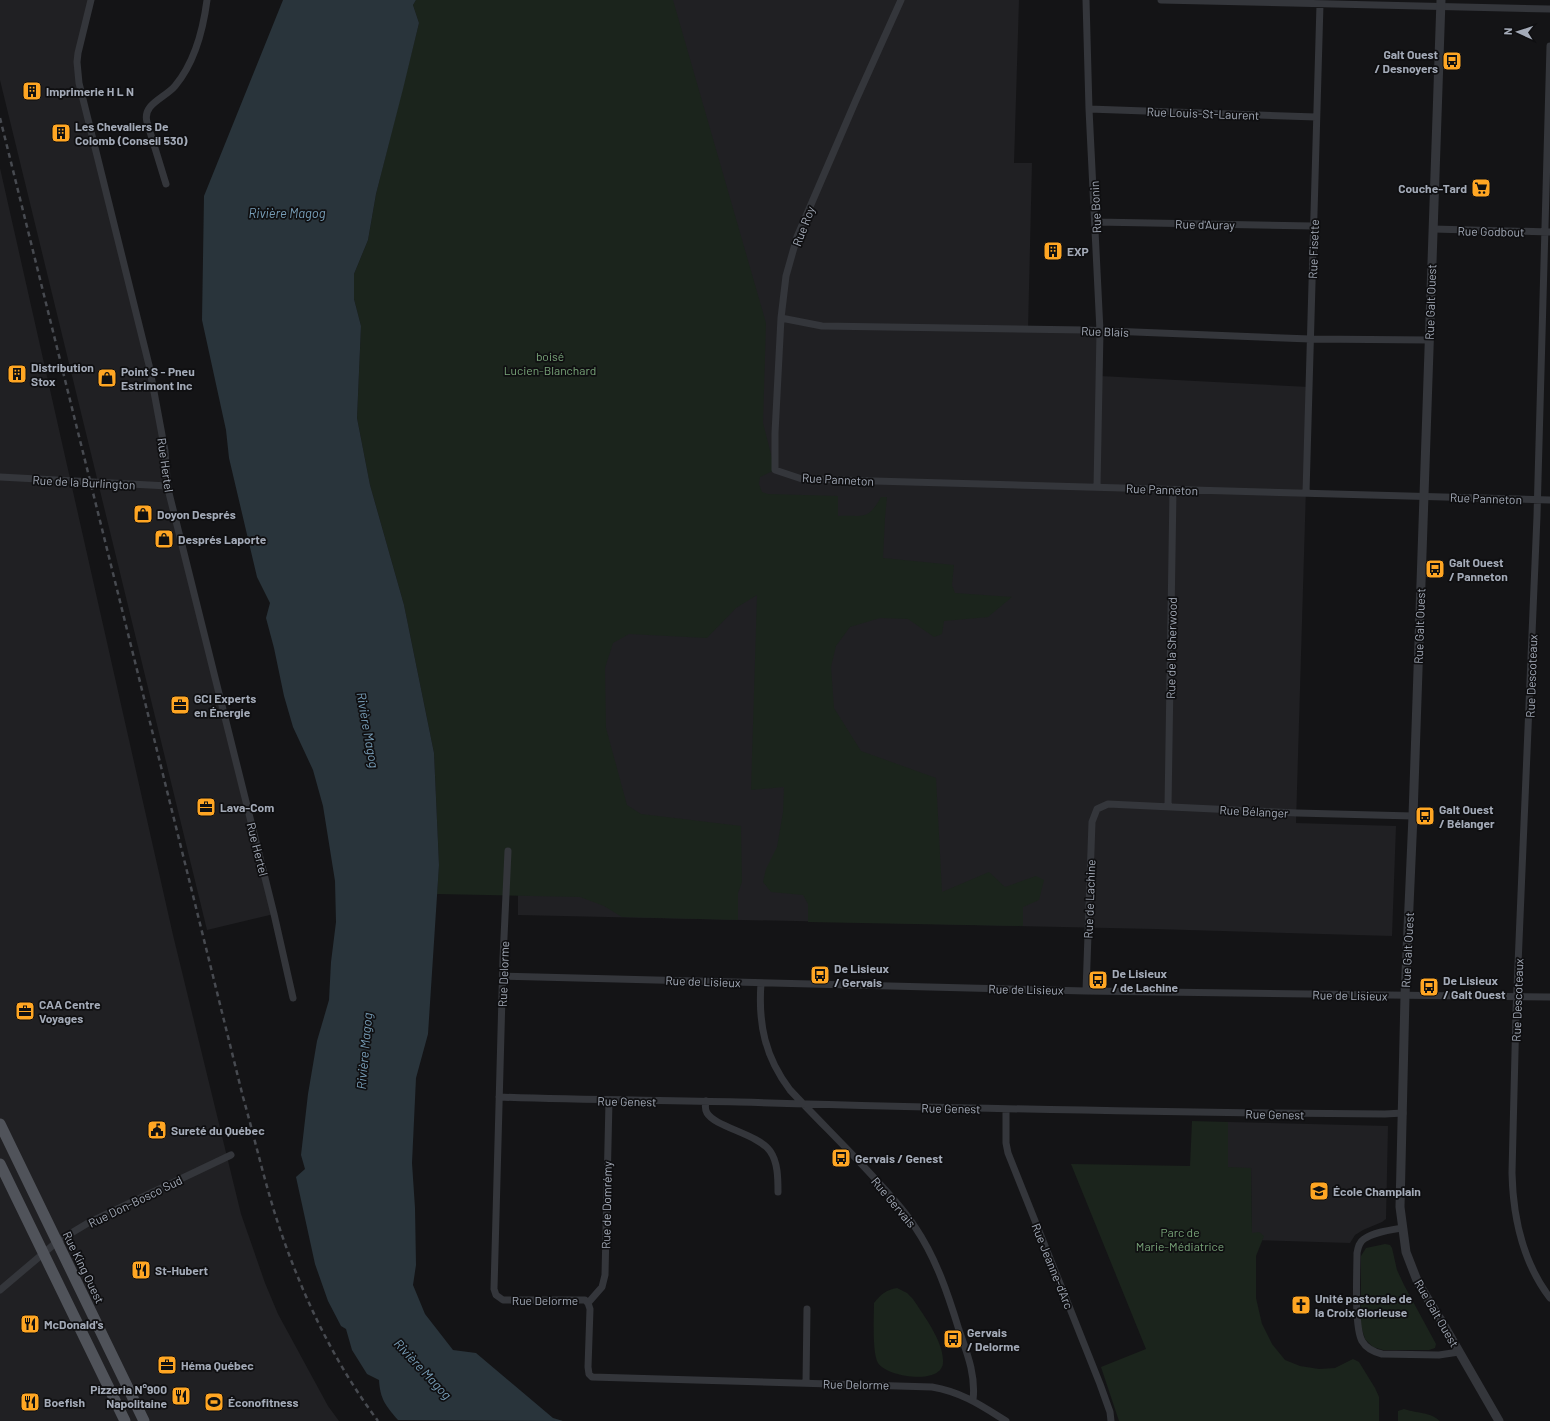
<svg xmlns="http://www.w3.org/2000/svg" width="1550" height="1421" font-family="Barlow,sans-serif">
<rect width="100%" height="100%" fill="#141416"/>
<!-- built -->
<path fill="#202023" d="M 0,0 L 91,0 L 77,62 L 149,365 L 167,479 L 274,914 L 207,930 L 0,80 Z
M 649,0 L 1019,0 L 1014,163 L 1032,163 L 1028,330 L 1100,331 L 1100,376 L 1309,387 L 1296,823 L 1396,826 L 1392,936 L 1155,929 L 518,915 L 518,896 Z
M 0,168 L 173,935 L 241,1214 L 265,1283 L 278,1314 L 328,1406 L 339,1421 L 0,1421 Z
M 1228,1122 L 1388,1126 L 1386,1219 L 1382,1222 L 1363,1230 L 1355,1235 L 1350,1243 L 1252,1240 L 1251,1168 L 1227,1168 Z"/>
<!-- green -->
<path fill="#1b241c" d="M 416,0 L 673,0 L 766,323 L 763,423 L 775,470 L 760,477 L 759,484 L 762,492 L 768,494 L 838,496 L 838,516 C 863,515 868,521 881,497 L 887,497 L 885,518 L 883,558 L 954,565 L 952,585 L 955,593 L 1012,597 L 988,617 L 944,621 L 942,634 L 934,637 L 908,619 L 880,618 L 850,627 L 836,646 L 831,667 L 834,708 L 861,751 L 936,778 L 942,892 L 989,872 L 1005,887 L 1036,876 L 1044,880 L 1039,900 L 1023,907 L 1023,926 L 808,922 L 808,904 L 803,895 L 771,892 L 763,882 L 766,869 L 777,847 L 783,812 L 784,787 L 751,790 L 757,595 L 736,608 L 707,638 L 629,634 L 613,643 L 605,668 L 606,728 L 627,805 L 641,814 L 741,826 L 742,882 L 738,893 L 738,920 L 622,917 L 604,906 L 580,897 L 437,894 L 439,865 L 434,753 L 404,605 L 370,485 L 357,418 L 361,326 L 354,299 L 354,274 L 368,240 L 376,194 L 419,23 L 413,5 Z
M 1192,1121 L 1228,1122 L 1228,1167 L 1251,1168 L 1252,1233 L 1259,1232 L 1264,1236 L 1256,1256 L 1256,1298 L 1262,1324 L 1272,1344 L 1285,1360 L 1300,1366 L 1319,1369 L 1335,1368 L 1353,1359 L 1359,1362 L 1375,1388 L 1379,1397 L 1379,1421 L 1119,1421 L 1101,1367 L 1146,1349 L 1071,1164 L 1190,1166 Z
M 1385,1244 L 1390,1245 L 1392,1248 L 1397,1270 L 1404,1285 L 1436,1344 L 1435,1348 L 1429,1350 L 1383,1350 L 1373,1347 L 1365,1339 L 1361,1326 L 1361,1256 L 1366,1248 Z
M 897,1288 L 907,1293 L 913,1299 C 924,1316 944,1342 943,1362 C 943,1385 888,1378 878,1363 C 872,1353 874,1317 874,1303 C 881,1294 886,1290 897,1288 Z
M 1404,1409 C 1418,1414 1428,1411 1440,1421 L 1398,1421 L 1398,1411 Z"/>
<!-- water -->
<path fill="#29343b" d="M 283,0 L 416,0 L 413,5 L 419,23 L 403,89 L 376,194 L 368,240 L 354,274 L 354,299 L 361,326 L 357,418 L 370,485 L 404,605 L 434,753 L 439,865 L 428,1034 L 416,1078 L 412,1163 L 415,1208 L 416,1265 L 413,1285 L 425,1314 L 453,1350 L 476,1353 L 553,1418 L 563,1421 L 398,1420 C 386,1406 380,1399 379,1380 L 367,1374 L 352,1350 L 346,1329 L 341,1326 L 328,1301 L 315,1264 L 296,1177 L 305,1169 L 301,1155 L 308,1094 L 317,1041 L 329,1000 L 331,962 L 336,922 L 335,881 L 323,806 L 313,770 L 293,727 L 284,696 L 274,648 L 266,618 L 270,603 L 257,577 L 229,458 L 226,430 L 202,320 L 204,196 Z"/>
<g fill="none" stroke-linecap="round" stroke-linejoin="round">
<!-- minor -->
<path stroke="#34363b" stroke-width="7" d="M 91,0 L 78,53 L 77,62 L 79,83 L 149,365 L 165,451 L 167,479 L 169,493 L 274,914 L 293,998
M 901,0 L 856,100 L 797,237 L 786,276 L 781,318 L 775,433 L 775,470 L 802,479 L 1550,500
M 1086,0 L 1089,109 L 1100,331 L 1097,487
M 1161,0 L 1550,9
M 1550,46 L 1537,516 L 1516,1012 L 1512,1173 C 1513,1218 1522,1261 1550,1298
M 1089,109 L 1316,117
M 166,184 L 147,122 C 142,104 165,98 175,86 C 195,62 203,31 207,0
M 1096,222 L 1313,226
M 1433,229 L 1550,232
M 781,318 L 822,326 L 1085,330 L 1310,339 L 1429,340
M 0,477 L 168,486
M 1306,493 L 1320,4
M 1168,807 L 1173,490
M 508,851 L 503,959 L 494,1289 L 496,1295 L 503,1300 L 585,1300 L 588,1303 L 590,1309 L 588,1367 L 589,1374 L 592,1377 L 932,1387 C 962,1392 982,1406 1006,1421
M 503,976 L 1086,991 L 1550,997
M 761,983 C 758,1024 765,1057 790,1090 C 819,1121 850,1151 878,1182 C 891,1196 905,1211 915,1227 C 936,1258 948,1294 959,1330 C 967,1353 976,1375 973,1400
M 1086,991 L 1092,822 L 1097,809 L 1108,804 L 1297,813 L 1413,816
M 499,1097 C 579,1100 659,1100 739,1102 C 954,1108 1170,1113 1385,1114 L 1403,1113
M 706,1101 C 705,1106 705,1110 707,1113 C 715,1127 758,1134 770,1151 C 778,1162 778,1179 778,1192
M 1006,1109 L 1006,1143 L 1008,1153 L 1100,1384 L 1110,1412 L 1111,1421
M 1402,1228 C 1390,1230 1374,1232 1364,1239 C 1359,1242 1358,1248 1357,1253 C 1357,1273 1354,1326 1362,1341 C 1366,1348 1374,1352 1382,1354 L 1439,1355 L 1459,1352
M 0,1290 L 58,1241 L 88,1223 L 231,1155
M 588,1303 L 602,1287 L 605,1275 L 609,1101
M 806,1383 L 807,1309"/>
<!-- tertiary -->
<path stroke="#34363b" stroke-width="9" d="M 1441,0 L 1413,816 L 1405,996 L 1400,1207 L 1406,1252 L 1418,1283 L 1442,1322 L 1499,1421"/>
<!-- primary -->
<path stroke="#50535a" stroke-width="11" d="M 0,1124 L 144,1421
M 0,1164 L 125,1421"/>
<!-- rail -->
<path stroke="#474a50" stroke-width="2.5" stroke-dasharray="5 4" stroke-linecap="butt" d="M 0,118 L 243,1097 C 256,1143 267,1193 283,1238 C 306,1303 336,1365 378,1421"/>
</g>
<!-- icons -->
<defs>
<symbol id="bus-square" viewBox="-11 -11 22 22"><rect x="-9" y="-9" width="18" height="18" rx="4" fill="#ffa623" stroke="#0f0f11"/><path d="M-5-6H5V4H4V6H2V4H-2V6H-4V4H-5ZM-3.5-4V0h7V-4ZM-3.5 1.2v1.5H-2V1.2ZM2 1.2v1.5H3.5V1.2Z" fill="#111"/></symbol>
<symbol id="building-square" viewBox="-11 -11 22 22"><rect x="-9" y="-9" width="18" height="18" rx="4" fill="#ffa623" stroke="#0f0f11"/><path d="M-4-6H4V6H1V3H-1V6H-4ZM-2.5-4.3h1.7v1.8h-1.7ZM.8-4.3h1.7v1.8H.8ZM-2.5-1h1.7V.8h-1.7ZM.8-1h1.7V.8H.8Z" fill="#111"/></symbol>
<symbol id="supermarket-square" viewBox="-11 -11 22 22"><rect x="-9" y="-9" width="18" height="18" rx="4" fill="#ffa623" stroke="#0f0f11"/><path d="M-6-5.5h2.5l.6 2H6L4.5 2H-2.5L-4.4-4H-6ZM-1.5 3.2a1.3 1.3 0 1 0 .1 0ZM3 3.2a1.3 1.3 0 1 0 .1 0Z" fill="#111"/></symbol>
<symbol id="shop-square" viewBox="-11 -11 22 22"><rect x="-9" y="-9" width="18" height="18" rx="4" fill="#ffa623" stroke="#0f0f11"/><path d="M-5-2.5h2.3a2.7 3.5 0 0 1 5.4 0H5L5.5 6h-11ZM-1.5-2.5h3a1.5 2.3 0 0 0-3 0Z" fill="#111"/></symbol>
<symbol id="office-square" viewBox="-11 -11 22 22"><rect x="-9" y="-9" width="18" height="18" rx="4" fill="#ffa623" stroke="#0f0f11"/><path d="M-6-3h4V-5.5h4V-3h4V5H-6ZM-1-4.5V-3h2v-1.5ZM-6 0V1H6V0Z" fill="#111"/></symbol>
<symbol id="civic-square" viewBox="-11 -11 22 22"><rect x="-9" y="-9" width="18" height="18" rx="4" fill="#ffa623" stroke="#0f0f11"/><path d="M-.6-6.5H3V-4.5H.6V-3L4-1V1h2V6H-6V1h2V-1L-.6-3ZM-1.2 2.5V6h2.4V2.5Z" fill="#111"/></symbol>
<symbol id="school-square" viewBox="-11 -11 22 22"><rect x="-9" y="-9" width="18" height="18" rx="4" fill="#ffa623" stroke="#0f0f11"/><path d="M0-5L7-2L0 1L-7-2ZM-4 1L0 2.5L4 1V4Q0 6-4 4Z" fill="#111"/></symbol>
<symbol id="restaurant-square" viewBox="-11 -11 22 22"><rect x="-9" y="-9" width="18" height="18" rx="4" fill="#ffa623" stroke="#0f0f11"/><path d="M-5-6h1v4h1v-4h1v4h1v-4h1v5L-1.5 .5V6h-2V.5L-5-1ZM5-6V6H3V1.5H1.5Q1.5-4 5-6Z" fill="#111"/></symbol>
<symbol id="church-square" viewBox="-11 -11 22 22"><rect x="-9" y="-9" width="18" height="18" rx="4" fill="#ffa623" stroke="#0f0f11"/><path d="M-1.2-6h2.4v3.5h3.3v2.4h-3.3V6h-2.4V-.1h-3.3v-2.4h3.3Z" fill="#111"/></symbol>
<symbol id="stadium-square" viewBox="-11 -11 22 22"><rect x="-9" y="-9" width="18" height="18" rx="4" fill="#ffa623" stroke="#0f0f11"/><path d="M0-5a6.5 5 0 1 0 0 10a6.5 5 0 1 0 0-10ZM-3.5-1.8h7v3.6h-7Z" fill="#111"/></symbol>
</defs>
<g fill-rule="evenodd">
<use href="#bus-square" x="1441" y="50" width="22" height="22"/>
<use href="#building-square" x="21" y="80" width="22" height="22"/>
<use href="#building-square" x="50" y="122" width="22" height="22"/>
<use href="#supermarket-square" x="1470" y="177" width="22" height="22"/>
<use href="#building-square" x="1042" y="240" width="22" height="22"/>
<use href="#building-square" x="6" y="363" width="22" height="22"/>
<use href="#shop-square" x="96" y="367" width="22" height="22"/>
<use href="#shop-square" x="132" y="503" width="22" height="22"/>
<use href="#shop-square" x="153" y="528" width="22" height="22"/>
<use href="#bus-square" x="1424" y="558" width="22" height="22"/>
<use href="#office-square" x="169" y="694" width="22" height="22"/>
<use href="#office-square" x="195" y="796" width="22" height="22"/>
<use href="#bus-square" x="1414" y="805" width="22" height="22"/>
<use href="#bus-square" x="809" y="964" width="22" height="22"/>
<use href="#bus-square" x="1087" y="969" width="22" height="22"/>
<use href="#bus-square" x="1418" y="976" width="22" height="22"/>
<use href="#office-square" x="14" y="1000" width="22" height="22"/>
<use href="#civic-square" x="146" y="1119" width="22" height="22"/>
<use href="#bus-square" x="830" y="1147" width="22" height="22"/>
<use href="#school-square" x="1308" y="1180" width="22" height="22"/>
<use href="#restaurant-square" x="130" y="1259" width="22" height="22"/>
<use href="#church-square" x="1290" y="1294" width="22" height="22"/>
<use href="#restaurant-square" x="19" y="1313" width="22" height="22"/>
<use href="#bus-square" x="942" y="1328" width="22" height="22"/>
<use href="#office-square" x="156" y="1354" width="22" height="22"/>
<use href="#restaurant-square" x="170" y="1385" width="22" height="22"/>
<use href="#restaurant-square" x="19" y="1391" width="22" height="22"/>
<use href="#stadium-square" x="203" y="1391" width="22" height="22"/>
</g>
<g text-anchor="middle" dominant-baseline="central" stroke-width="3.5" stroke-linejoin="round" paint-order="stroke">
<!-- poi labels -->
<g font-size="12" font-weight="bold" fill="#a4abb8" stroke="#0f0f11" text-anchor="start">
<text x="1438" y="54" text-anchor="end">Galt Ouest<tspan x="1438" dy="14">/ Desnoyers</tspan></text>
<text x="46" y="91">Imprimerie H L N</text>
<text x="75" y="126">Les Chevaliers De<tspan x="75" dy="14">Colomb (Conseil 530)</tspan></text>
<text x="1467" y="188" text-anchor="end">Couche-Tard</text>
<text x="1067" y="251">EXP</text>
<text x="31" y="367">Distribution<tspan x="31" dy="14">Stox</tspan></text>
<text x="121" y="371">Point S - Pneu<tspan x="121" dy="14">Estrimont Inc</tspan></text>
<text x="157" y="514">Doyon Després</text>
<text x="178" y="539">Després Laporte</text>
<text x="1449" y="562">Galt Ouest<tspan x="1449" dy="14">/ Panneton</tspan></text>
<text x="194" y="698">GCI Experts<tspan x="194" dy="14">en Énergie</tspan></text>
<text x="220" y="807">Lava-Com</text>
<text x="1439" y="809">Galt Ouest<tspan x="1439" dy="14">/ Bélanger</tspan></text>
<text x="834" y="968">De Lisieux<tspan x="834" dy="14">/ Gervais</tspan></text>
<text x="1112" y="973">De Lisieux<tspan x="1112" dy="14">/ de Lachine</tspan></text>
<text x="1443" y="980">De Lisieux<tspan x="1443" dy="14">/ Galt Ouest</tspan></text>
<text x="39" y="1004">CAA Centre<tspan x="39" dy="14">Voyages</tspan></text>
<text x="171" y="1130">Sureté du Québec</text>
<text x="855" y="1158">Gervais / Genest</text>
<text x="1333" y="1191">École Champlain</text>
<text x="155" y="1270">St-Hubert</text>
<text x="1315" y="1298">Unité pastorale de<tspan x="1315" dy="14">la Croix Glorieuse</tspan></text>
<text x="44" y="1324">McDonald's</text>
<text x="967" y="1332">Gervais<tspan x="967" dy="14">/ Delorme</tspan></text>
<text x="181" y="1365">Héma Québec</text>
<text x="167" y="1389" text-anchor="end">Pizzeria N°900<tspan x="167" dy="14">Napolitaine</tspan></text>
<text x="44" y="1402">Boefish</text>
<text x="228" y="1402">Éconofitness</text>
</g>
<!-- street labels -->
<g font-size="12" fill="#a4abb8" stroke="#0f0f11">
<text transform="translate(1203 113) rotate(2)">Rue Louis-St-Laurent</text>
<text transform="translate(1095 207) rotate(-93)">Rue Bonin</text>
<text transform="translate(1205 224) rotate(1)">Rue d'Auray</text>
<text transform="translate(803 226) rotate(-69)">Rue Roy</text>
<text transform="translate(1491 231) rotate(1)">Rue Godbout</text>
<text transform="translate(1313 249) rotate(-88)">Rue Fisette</text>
<text transform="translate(1430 302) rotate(-88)">Rue Galt Ouest</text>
<text transform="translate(1105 331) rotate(2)">Rue Blais</text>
<text transform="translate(166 465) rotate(82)">Rue Hertel</text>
<text transform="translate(838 479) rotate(3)">Rue Panneton</text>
<text transform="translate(84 482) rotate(3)">Rue de la Burlington</text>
<text transform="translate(1162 489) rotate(2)">Rue Panneton</text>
<text transform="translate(1486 498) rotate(2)">Rue Panneton</text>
<text transform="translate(1419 626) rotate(-88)">Rue Galt Ouest</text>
<text transform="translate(1171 648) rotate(-89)">Rue de la Sherwood</text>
<text transform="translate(1531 676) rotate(-88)">Rue Descoteaux</text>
<text transform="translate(1254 811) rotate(3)">Rue Bélanger</text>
<text transform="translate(258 849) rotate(76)">Rue Hertel</text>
<text transform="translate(1089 899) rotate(-88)">Rue de Lachine</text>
<text transform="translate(1407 950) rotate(-87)">Rue Galt Ouest</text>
<text transform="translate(503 974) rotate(-88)">Rue Delorme</text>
<text transform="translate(703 981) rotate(2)">Rue de Lisieux</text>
<text transform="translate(1026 989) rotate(1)">Rue de Lisieux</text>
<text transform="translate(1350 995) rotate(1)">Rue de Lisieux</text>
<text transform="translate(1517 1000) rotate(-88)">Rue Descoteaux</text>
<text transform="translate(627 1101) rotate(1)">Rue Genest</text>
<text transform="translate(951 1108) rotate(1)">Rue Genest</text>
<text transform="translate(1275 1114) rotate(1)">Rue Genest</text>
<text transform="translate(135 1201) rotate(-26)">Rue Don-Bosco Sud</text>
<text transform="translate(894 1202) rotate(50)">Rue Gervais</text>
<text transform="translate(606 1205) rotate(-89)">Rue de Domrémy</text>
<text transform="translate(1053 1266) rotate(68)">Rue Jeanne-d'Arc</text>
<text transform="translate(84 1267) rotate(64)">Rue King Ouest</text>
<text x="545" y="1300">Rue Delorme</text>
<text transform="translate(1437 1313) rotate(60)">Rue Galt Ouest</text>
<text transform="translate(856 1384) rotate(1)">Rue Delorme</text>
</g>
<!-- park labels -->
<g font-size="12" fill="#79a579" stroke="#0f0f11">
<text x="550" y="356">boisé<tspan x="550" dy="14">Lucien-Blanchard</tspan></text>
<text x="1180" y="1232">Parc de<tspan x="1180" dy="14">Marie-Médiatrice</tspan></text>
</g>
<!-- water labels -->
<g font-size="13" font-style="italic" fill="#779db7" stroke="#0f0f11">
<text x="287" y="213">Rivière Magog</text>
<text transform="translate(368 730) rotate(80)">Rivière Magog</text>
<text transform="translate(364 1051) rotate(-85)">Rivière Magog</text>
<text transform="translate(423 1369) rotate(47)">Rivière Magog</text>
</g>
</g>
<!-- north arrow -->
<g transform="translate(1518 32) rotate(273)" stroke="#0f0f11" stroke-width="3" paint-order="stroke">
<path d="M0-3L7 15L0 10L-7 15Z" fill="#a4abb8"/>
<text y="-6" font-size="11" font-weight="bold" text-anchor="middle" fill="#a4abb8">N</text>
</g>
</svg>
